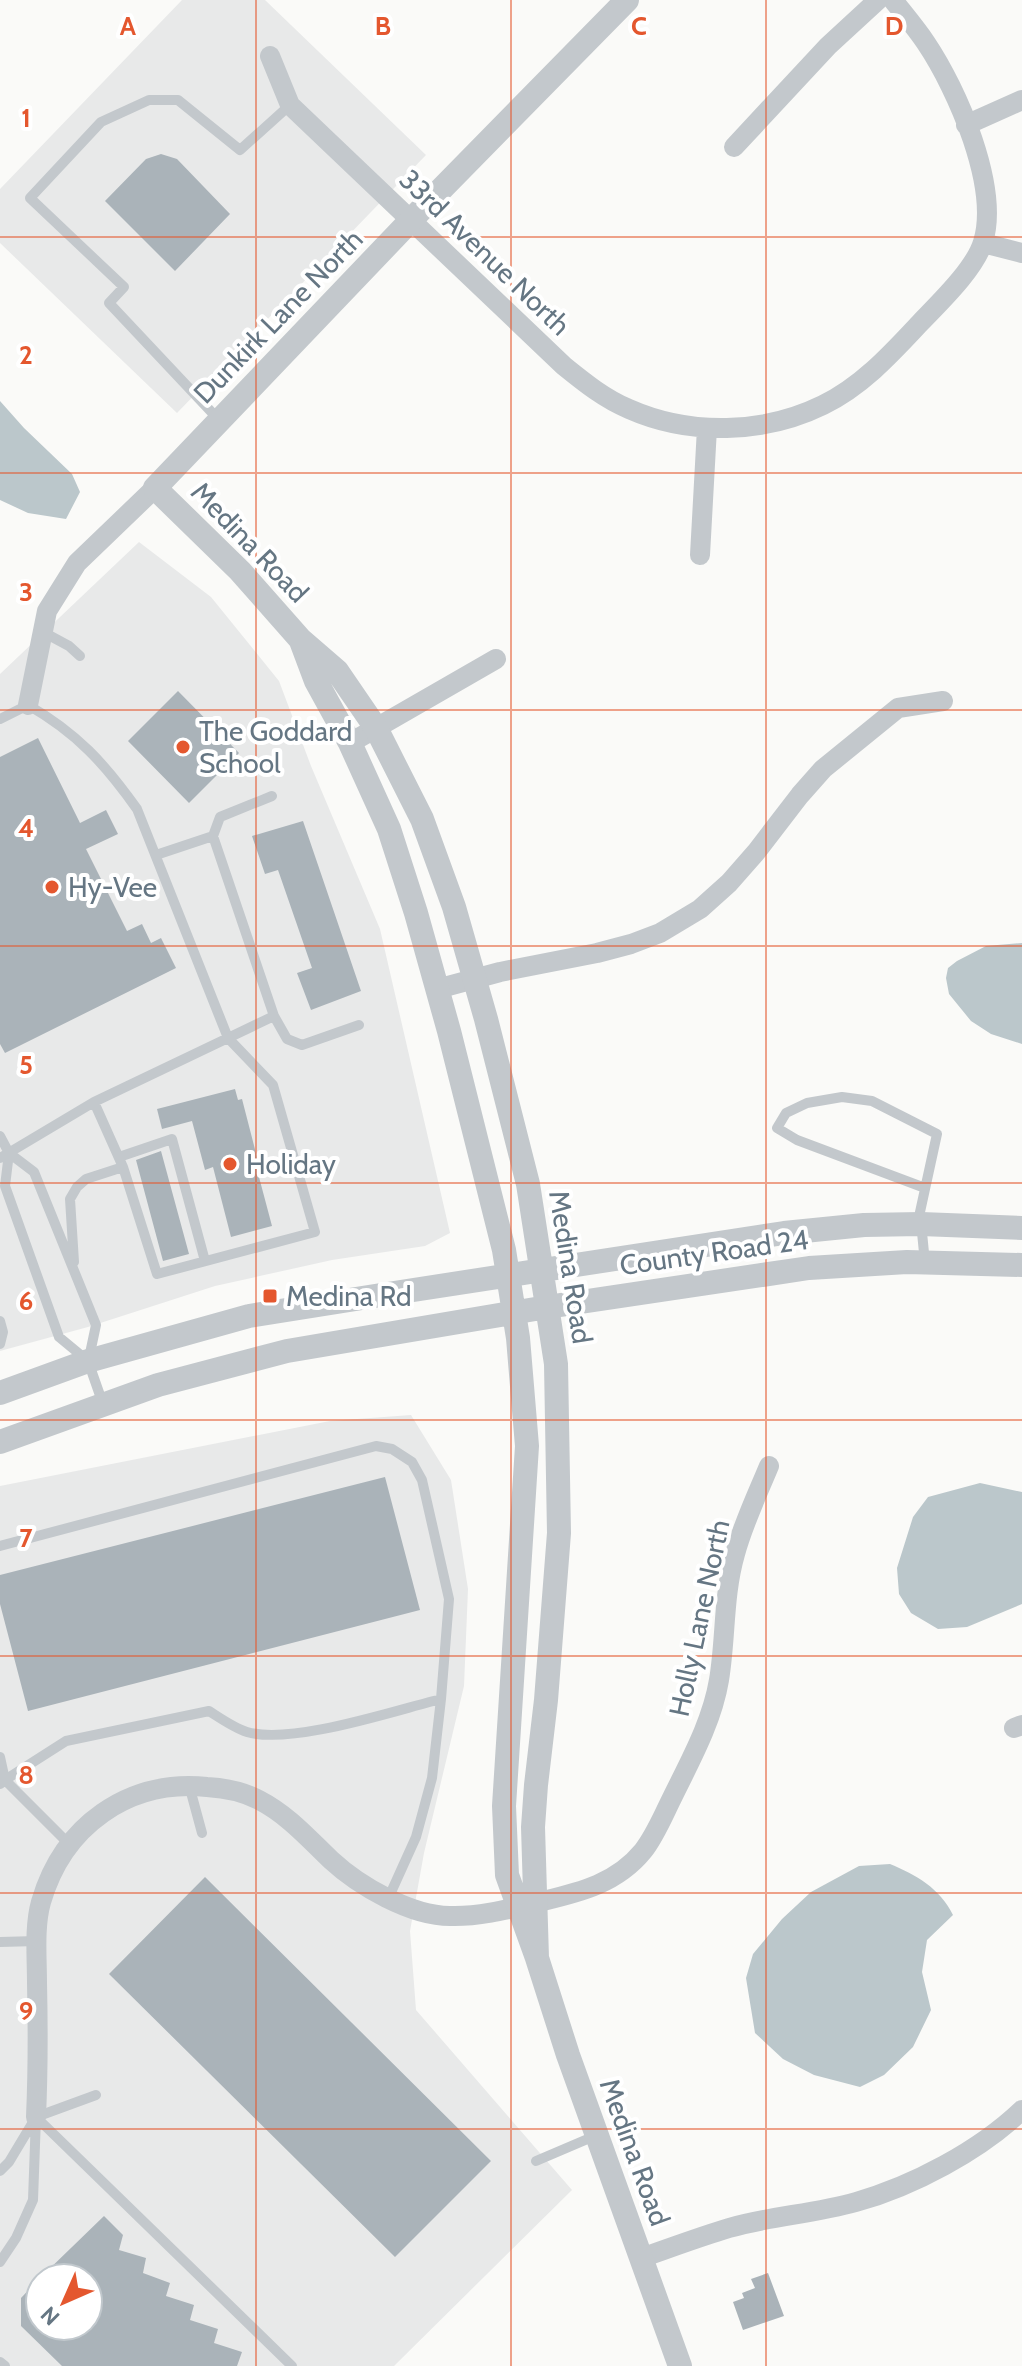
<svg xmlns="http://www.w3.org/2000/svg" width="1022" height="2366" font-family="Cabin,sans-serif">
<rect width="100%" height="100%" fill="#fafaf8"/>
<!-- built -->
<path fill="#e8e9e9" fill-rule="evenodd" d="M 182,0 L 265,0 L 426,155 L 177,413 L 0,243 L 0,189 Z
M 139,542 L 211,597 L 279,681 L 311,766 L 380,929 L 450,1233 L 425,1246 L 332,1260 L 215,1286 L 88,1327 L 0,1351 L 0,674 Z
M 411,1415 L 451,1480 L 468,1589 L 464,1686 L 424,1853 L 410,1931 L 416,2010 L 572,2190 L 394,2366 L 0,2366 L 0,1486 L 330,1421 ZM 40,2278 L 88,2278 L 88,2326 L 40,2326 Z"/>
<!-- water -->
<path fill="#bbc7cb" d="M 0,401 L 24,428 L 72,474 L 80,492 L 66,519 L 28,513 L 0,500 Z
M 1022,943 L 1022,1044 L 991,1034 L 971,1021 L 949,994 L 946,978 L 948,968 L 957,961 L 986,946 Z
M 980,1483 L 1022,1492 L 1022,1604 L 967,1627 L 938,1629 L 911,1613 L 899,1594 L 897,1568 L 913,1517 L 928,1497 Z
M 890,1864 C 916,1875 940,1888 953,1915 L 927,1940 L 922,1972 L 931,2010 L 913,2047 L 884,2075 L 860,2087 L 814,2075 L 783,2059 L 755,2033 L 746,1978 L 753,1954 L 782,1919 L 811,1892 L 859,1866 Z"/>
<!-- building -->
<path fill="#aab3b9" d="M 161,154 L 177,159 L 230,214 L 175,271 L 105,201 L 146,159 Z
M 178,691 L 239,753 L 189,803 L 128,741 Z
M 38,738 L 80,823 L 106,810 L 118,834 L 86,849 L 127,931 L 142,924 L 151,943 L 161,938 L 176,968 L 5,1053 L 0,1044 L 0,757 Z
M 303,821 L 361,991 L 311,1010 L 297,973 L 312,968 L 278,870 L 265,874 L 252,836 Z
M 235,1089 L 238,1100 L 242,1099 L 258,1161 L 255,1162 L 272,1226 L 231,1237 L 213,1167 L 205,1170 L 192,1121 L 162,1129 L 157,1109 Z
M 161,1151 L 189,1254 L 163,1261 L 136,1160 Z
M 385,1477 L 420,1610 L 28,1711 L 0,1604 L 0,1575 Z
M 205,1877 L 491,2161 L 395,2257 L 109,1974 Z
M 104,2216 L 123,2235 L 119,2250 L 146,2258 L 143,2273 L 170,2283 L 166,2296 L 194,2305 L 190,2320 L 218,2329 L 214,2343 L 242,2352 L 237,2366 L 62,2366 L 21,2326 L 21,2298 L 40,2278 L 40,2326 L 88,2326 L 88,2278 L 40,2278 Z
M 768,2273 L 784,2316 L 743,2330 L 733,2302 L 744,2298 L 742,2293 L 755,2288 L 751,2279 Z"/>
<g fill="none" stroke-linecap="round" stroke-linejoin="round">
<!-- service -->
<path stroke="#c3c8cc" stroke-width="10" d="M 219,420 L 109,303 L 124,287 L 30,198 L 101,122 L 149,100 L 178,100 L 240,150 L 290,105
M 43,632 L 69,646 L 80,656
M 0,719 L 28,705 C 77,733 105,764 137,809 L 228,1038 L 94,1102 L 0,1158
M 213,836 L 220,817 L 272,796
M 156,855 L 213,836 L 274,1016
M 94,1102 L 123,1167 L 157,1274 L 315,1232 L 273,1085 L 228,1038 L 274,1016 L 287,1039 L 302,1045 L 359,1025
M 0,1136 L 9,1153 L 34,1172 L 96,1325 L 89,1358
M 9,1153 L 5,1186 L 59,1337 L 88,1361 L 103,1404
M 119,1157 L 172,1139 L 205,1261
M 74,1262 L 70,1199 L 77,1187 L 86,1179 L 123,1167
M 925,1263 L 920,1212 L 937,1134 L 872,1101 L 842,1097 L 807,1103 L 786,1113 L 777,1128 L 797,1140 L 925,1188
M 0,1321 L 3,1332 L 0,1344
M 0,1546 L 376,1446 L 392,1449 L 412,1462 L 422,1480 L 449,1599 L 441,1699
M 0,1757 L 5,1780 L 0,1784
M 189,1785 L 202,1833
M 69,1844 L 5,1780 L 66,1741 L 209,1711 C 220,1718 234,1728 247,1732 C 292,1745 393,1711 441,1699 L 432,1778 L 416,1837 L 388,1899
M 0,1942 L 37,1941
M 536,2161 L 597,2135
M 0,2171 L 9,2162 L 36,2117 L 96,2095
M 0,2262 L 16,2238 L 33,2200 L 36,2117 L 292,2366
M 0,2362 L 5,2366"/>
<!-- minor -->
<path stroke="#c3c8cc" stroke-width="20" d="M 270,56 L 290,105 L 564,366 C 585,383 605,399 629,409 C 690,436 764,434 823,405 C 862,386 891,354 920,323 C 939,303 975,269 983,242 C 1000,187 957,89 926,43 C 916,28 904,14 893,0
M 966,125 L 1022,100
M 734,147 L 828,46 L 878,0
M 983,243 L 1022,253
M 700,555 L 707,428
M 28,705 L 47,611 L 77,563 L 155,488
M 350,743 L 496,659
M 437,989 L 500,972 L 597,953 L 631,944 L 660,933 L 700,909 L 729,883 L 757,851 L 800,795 L 823,769 L 898,708 L 943,701
M 1014,1728 L 1022,1725
M 36,2117 C 38,2072 38,2027 37,1983 C 37,1957 34,1927 41,1902 C 63,1826 128,1779 207,1787 C 224,1788 244,1792 259,1800 C 288,1815 308,1838 331,1860 C 359,1886 411,1916 450,1916 C 481,1917 513,1908 543,1901 C 581,1892 617,1883 643,1851 C 655,1836 663,1816 672,1798 C 690,1761 712,1722 719,1680 C 726,1638 723,1596 735,1554 C 743,1524 757,1495 769,1466
M 641,2258 C 670,2248 699,2237 729,2228 C 770,2216 814,2214 856,2202 C 913,2186 979,2151 1022,2110"/>
<!-- tertiary -->
<path stroke="#c3c8cc" stroke-width="24" d="M 301,641 L 316,681 L 350,743 L 389,829 L 416,913 L 449,1031 L 504,1250 L 518,1338 L 527,1446 L 504,1806 L 507,1875 L 537,1958 L 568,2055 L 680,2366
M 0,1393 L 88,1361 L 249,1316 L 381,1295 L 784,1233 L 864,1225 L 921,1224 L 1022,1228
M 0,1442 L 158,1385 L 287,1351 L 547,1307 L 809,1268 L 907,1262 L 1022,1265
M 537,1958 L 533,1827 L 536,1785 L 546,1700 L 559,1533 L 556,1364 L 528,1184 L 486,1019 L 454,907 L 422,819 L 376,728 L 337,671 L 300,639 L 240,571 L 155,488 L 412,219 L 627,0"/>
</g>
<!-- grid -->
<path fill="none" stroke="#e4572e" stroke-width="2" stroke-opacity="0.55" d="M 256,0 L 256,2366M 511,0 L 511,2366M 766,0 L 766,2366M 0,237 L 1022,237M 0,473 L 1022,473M 0,710 L 1022,710M 0,946 L 1022,946M 0,1183 L 1022,1183M 0,1420 L 1022,1420M 0,1656 L 1022,1656M 0,1893 L 1022,1893M 0,2129 L 1022,2129"/>
<!-- markers -->
<g fill="#e4572e" stroke="#fff" stroke-width="3">
<circle cx="183" cy="747" r="8"/>
<circle cx="52" cy="887" r="8"/>
<circle cx="230" cy="1164" r="8"/>
<rect x="262" y="1288" width="16" height="16" rx="4"/>
</g>
<g text-anchor="middle" dominant-baseline="central" stroke-width="8" stroke-linejoin="round" paint-order="stroke">
<!-- street labels -->
<g font-size="28" fill="#657683" stroke="#fff">
<text transform="translate(485 252) rotate(44)">33rd Avenue North</text>
<text transform="translate(278 316) rotate(-46)">Dunkirk Lane North</text>
<text transform="translate(250 542) rotate(46)">Medina Road</text>
<text transform="translate(714 1252) rotate(-8)">County Road 24</text>
<text transform="translate(571 1267) rotate(81)">Medina Road</text>
<text transform="translate(699 1618) rotate(-78)">Holly Lane North</text>
<text transform="translate(635 2152) rotate(70)">Medina Road</text>
</g>
<!-- poi labels -->
<g font-size="28" fill="#657683" stroke="#fff" text-anchor="start">
<text x="199" y="731">The Goddard<tspan x="199" dy="32">School</tspan></text>
<text x="68" y="887">Hy-Vee</text>
<text x="246" y="1164">Holiday</text>
<text x="286" y="1296">Medina Rd</text>
</g>
</g>
<g font-size="26" text-anchor="middle" font-weight="bold" fill="#e4572e" stroke="#fff" stroke-width="8" stroke-linejoin="round" paint-order="stroke">
<text x="128" y="35">A</text>
<text x="383" y="35">B</text>
<text x="639" y="35">C</text>
<text x="894" y="35">D</text>
<text x="26" y="127">1</text>
<text x="26" y="364">2</text>
<text x="26" y="601">3</text>
<text x="26" y="837">4</text>
<text x="26" y="1074">5</text>
<text x="26" y="1310">6</text>
<text x="26" y="1547">7</text>
<text x="26" y="1784">8</text>
<text x="26" y="2020">9</text>
</g>
<!-- north arrow -->
<g transform="translate(64 2302) rotate(225)"><circle r="38" fill="#ffffff" stroke="#c1c8cd" stroke-width="2"/>
<path d="M0-6L14 30L0 20L-14 30Z" fill="#e4572e"/>
<text y="-12" font-size="22" font-weight="bold" text-anchor="middle" fill="#657683">N</text>
</g>
</svg>
